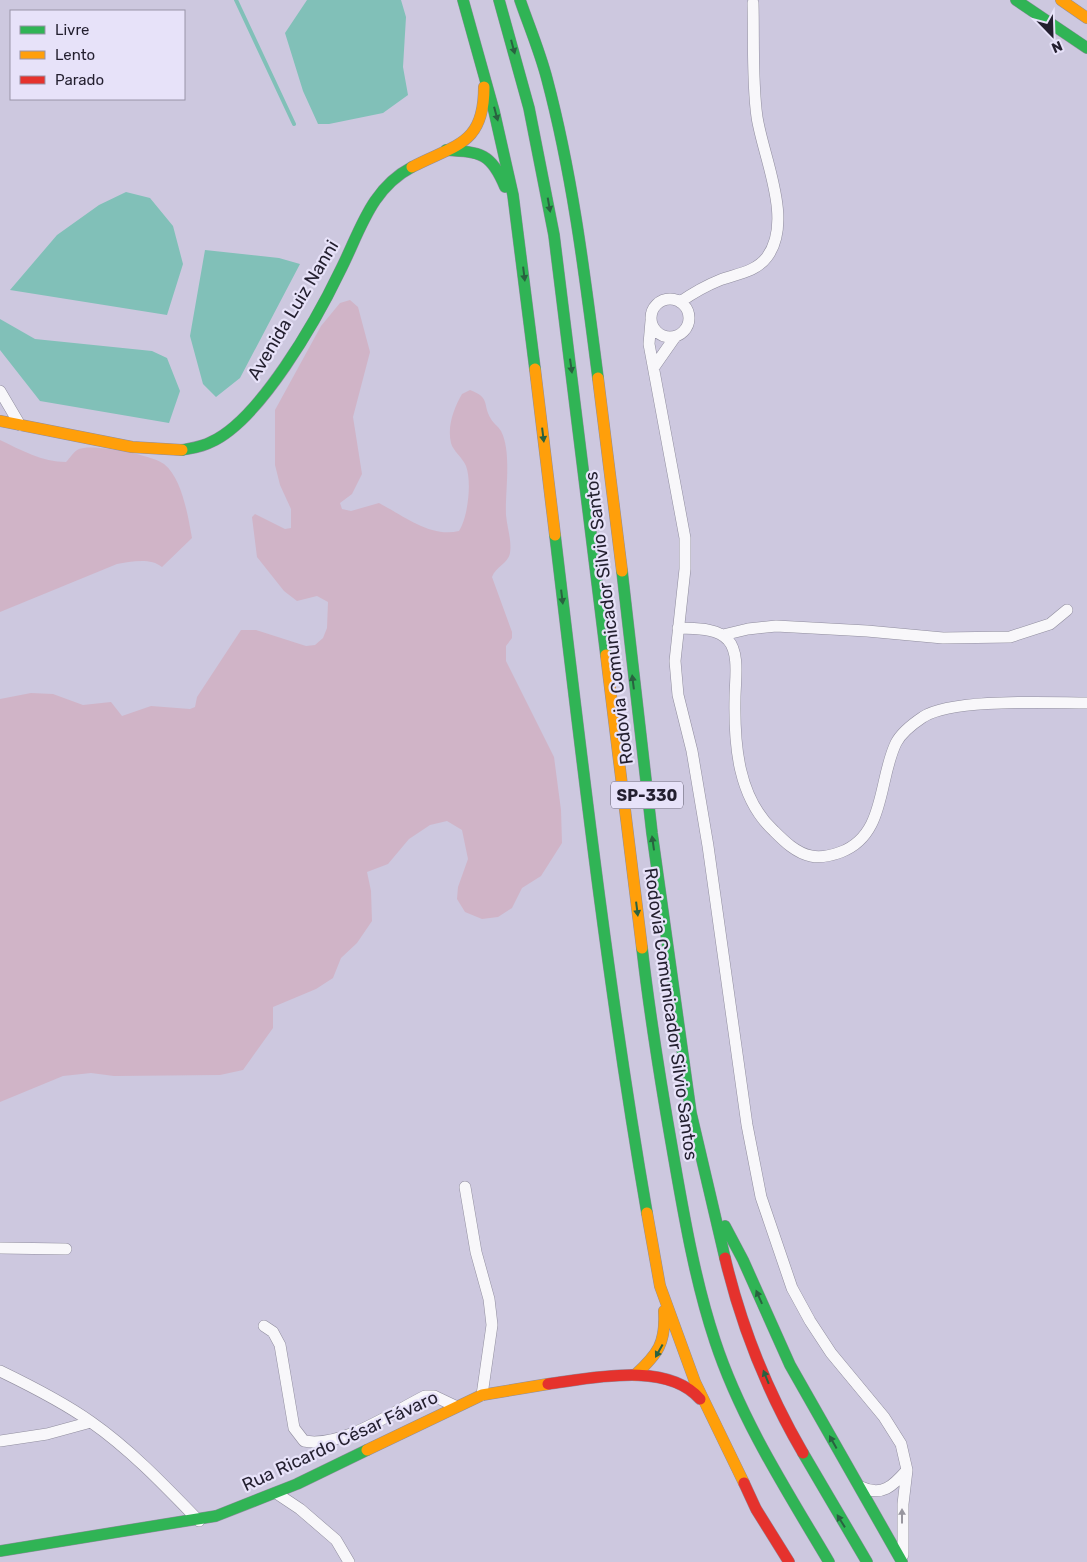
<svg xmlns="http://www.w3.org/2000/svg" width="1087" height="1562" font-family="Rubik,sans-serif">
<rect width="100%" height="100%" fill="#cdc8df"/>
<!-- green -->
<path fill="#d0b4c7" d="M 350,300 L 358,307 L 370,352 L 353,417 L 362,474 L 352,494 L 340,503 L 342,509 L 351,511 L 379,503 C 404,516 431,538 459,531 C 468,517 472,482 466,466 C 463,458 453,451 451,443 C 447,426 454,408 462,394 L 470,390 C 491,398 482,404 491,419 C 493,423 498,426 501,431 C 512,452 505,491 506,515 C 507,527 512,541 510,553 C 508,564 496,566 492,577 L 512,632 L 512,638 L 506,646 L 506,661 L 554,757 L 561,810 L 562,843 L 541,876 L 522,888 L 512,908 L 498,917 L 482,919 L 465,912 L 457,899 L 458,887 L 468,859 L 462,830 L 447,821 L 430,825 L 409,839 L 388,864 L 367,872 L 371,891 L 372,921 L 357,943 L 341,958 L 333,978 L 316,989 L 273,1007 L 273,1028 L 243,1070 L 220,1075 L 114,1076 L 91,1073 L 63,1076 L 0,1102 L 0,699 L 31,693 L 53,694 L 83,705 L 111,702 L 122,716 L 151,706 L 190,709 L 195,707 L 197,697 L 241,630 L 256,630 L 306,646 L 315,645 L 323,638 L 327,628 L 328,602 L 317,596 L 297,601 L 284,591 L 257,557 L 252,517 L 255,514 L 285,529 L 291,528 L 291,509 L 280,485 L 275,465 L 275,410 L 321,326 L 340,303 Z
M 0,440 C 21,450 42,462 66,462 C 70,458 74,451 79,449 C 92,443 153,455 164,464 C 182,478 188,516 192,538 L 162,567 C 150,557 130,562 117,564 L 0,612 Z"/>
<!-- water -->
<path fill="#81c0b8" d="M 307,0 L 401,0 L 406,17 L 403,67 L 408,95 L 383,113 L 329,124 L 318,124 L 303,91 L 285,33 Z
M 126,192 L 150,198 L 173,226 L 183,264 L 167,315 L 10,290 L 57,235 L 99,205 Z
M 205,250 L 279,258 L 300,264 L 240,378 L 216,397 L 203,384 L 190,336 Z
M 0,319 L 35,339 L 152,351 L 167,358 L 180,391 L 169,423 L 40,401 L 0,350 Z"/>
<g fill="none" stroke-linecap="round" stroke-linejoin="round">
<!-- stream -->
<path stroke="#81c0b8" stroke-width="4" d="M 236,0 L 294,124"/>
<defs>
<path id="street" d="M651 318a19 19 0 1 1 38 0a19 19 0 1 1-38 0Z
M 680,302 C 693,293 705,286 720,280 C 736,274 756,272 767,257 C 794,221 763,157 757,117 C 752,82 754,39 753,3
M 651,321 L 649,344 L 685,538 L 685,569 L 675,661 L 678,695 L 692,751 L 708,846 L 747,1125 L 761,1197 L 792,1288 L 810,1321 L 831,1353 L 884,1417 L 901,1444 L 907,1470 L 903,1504 L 903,1555
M 654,367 L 675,337
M 0,391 L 20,425
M 678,628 C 693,629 717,627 728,640 C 740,653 735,681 735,698 C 734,745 738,798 774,831 C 784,841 796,853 811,856 C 820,858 833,855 841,852 C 886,835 878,780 896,743 C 901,733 914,723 923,717 C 953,698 1049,703 1087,703
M 723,635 L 748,629 L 776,626 L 867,631 L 943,638 L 1010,637 L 1050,624 L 1067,610
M 465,1187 L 476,1252 L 489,1299 L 492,1325 L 482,1395
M 0,1248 L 66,1249
M 264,1326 L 273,1332 L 280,1345 L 294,1428 L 304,1441 C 342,1448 391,1413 425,1396 L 434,1396 L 455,1406
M 0,1371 C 31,1386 63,1402 91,1422 C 131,1450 165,1486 199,1521
M 0,1441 L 47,1434 L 91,1422
M 861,1487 C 882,1497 893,1486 907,1470
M 276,1493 L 300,1509 L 336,1540 L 349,1562"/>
<path id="fast" d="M 463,0 L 494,111 L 513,195 L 535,369
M 499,0 L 529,108 L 554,235 L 606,655
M 520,0 C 529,26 540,52 547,79 C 573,177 585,277 598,378
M 1016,0 L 1087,48
M 446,150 C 481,152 491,153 505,187
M 182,450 C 192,448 202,447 211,442 C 260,420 317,319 340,271 C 360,232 370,189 412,167
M 555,535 C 582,761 608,988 647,1213
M 622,571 L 652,833 L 691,1113 L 725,1258
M 642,948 C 650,1017 661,1085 673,1153 C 684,1216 695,1281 715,1341 C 741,1420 787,1491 829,1562
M 725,1226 L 743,1260 L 790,1365 L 902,1562
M 803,1453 L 867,1562
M 0,1551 L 216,1516 L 297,1484 L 367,1450"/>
<path id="slow" d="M 1061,0 L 1087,18
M 412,167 C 456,144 484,145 484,87
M 535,369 L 555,535
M 598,378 L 622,571
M 0,421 L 132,447 L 182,450
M 606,655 L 642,948
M 647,1213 L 660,1286 L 695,1382 L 744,1483
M 635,1375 C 658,1354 666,1343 664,1311
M 367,1450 L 482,1395 L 548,1384"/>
<path id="jam" d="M 725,1258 C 741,1325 768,1393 803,1453
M 548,1384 C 593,1378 667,1361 700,1399
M 744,1483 L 756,1509 L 789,1562"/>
</defs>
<!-- street casing -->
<use href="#street" stroke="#908d9e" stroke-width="12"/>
<!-- fast casing -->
<use href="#fast" stroke="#908d9e" stroke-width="12"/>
<!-- slow casing -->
<use href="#slow" stroke="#908d9e" stroke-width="12"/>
<!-- jam casing -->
<use href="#jam" stroke="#908d9e" stroke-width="12"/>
<!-- street -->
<use href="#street" stroke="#f8f7fa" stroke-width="11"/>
<!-- fast -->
<use href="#fast" stroke="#30b455" stroke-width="11"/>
<!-- slow -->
<use href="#slow" stroke="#ff9f0a" stroke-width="11"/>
<!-- jam -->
<use href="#jam" stroke="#e5322d" stroke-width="11"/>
</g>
<!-- one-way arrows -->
<defs><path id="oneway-solid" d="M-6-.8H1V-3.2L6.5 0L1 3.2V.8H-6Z" transform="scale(1.25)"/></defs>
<g fill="#296240">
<use href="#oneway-solid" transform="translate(513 47) rotate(75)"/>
<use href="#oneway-solid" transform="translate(496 114) rotate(75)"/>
<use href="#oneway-solid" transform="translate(549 205) rotate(80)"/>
<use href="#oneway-solid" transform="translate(524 274) rotate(83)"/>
<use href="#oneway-solid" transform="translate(571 366) rotate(82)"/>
<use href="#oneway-solid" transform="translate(543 435) rotate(83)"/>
<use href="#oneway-solid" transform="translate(562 597) rotate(83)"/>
<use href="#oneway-solid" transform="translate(633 682) rotate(-97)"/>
<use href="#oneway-solid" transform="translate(653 843) rotate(-98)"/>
<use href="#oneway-solid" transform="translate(637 909) rotate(83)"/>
<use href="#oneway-solid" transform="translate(759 1297) rotate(-114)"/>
<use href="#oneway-solid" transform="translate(659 1351) rotate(119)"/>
<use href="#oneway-solid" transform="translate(766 1377) rotate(-112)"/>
<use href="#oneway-solid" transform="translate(833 1442) rotate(-119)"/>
<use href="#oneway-solid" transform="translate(841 1521) rotate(-122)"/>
</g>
<use fill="#98969f" href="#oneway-solid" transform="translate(902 1516) rotate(-90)"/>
<g text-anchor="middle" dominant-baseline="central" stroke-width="4.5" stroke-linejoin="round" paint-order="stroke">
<!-- shield labels -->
<rect fill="#e7e2f9" stroke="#5e5a6c" stroke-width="1" x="611" y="781.5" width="72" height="27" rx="4"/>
<g font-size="16" font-weight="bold" fill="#231f2f">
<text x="647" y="795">SP-330</text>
</g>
<!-- street labels -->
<g font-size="18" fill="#231f2f" stroke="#e7e2f9">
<text transform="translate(293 310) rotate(-59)">Avenida Luiz Nanni</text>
<text transform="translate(609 618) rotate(-97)">Rodovia Comunicador Silvio Santos</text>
<text transform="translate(671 1014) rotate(82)">Rodovia Comunicador Silvio Santos</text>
<text transform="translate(340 1441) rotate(-25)">Rua Ricardo César Fávaro</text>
</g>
</g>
<!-- legend -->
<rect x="10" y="10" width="175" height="90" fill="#e7e2f9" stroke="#9994a8"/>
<rect x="20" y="26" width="25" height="8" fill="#30b455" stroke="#9994a8"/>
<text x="55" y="35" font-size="15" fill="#231f2f">Livre</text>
<rect x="20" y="51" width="25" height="8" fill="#ff9f0a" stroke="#9994a8"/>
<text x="55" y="60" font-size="15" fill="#231f2f">Lento</text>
<rect x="20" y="76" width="25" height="8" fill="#e5322d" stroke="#9994a8"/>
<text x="55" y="85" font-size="15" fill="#231f2f">Parado</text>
<!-- north arrow -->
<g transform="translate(1052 35) rotate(157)" stroke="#e7e2f9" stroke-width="4" paint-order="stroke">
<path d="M0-4L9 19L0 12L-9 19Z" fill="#231f2f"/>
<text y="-8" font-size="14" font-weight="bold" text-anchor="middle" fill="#231f2f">N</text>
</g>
</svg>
